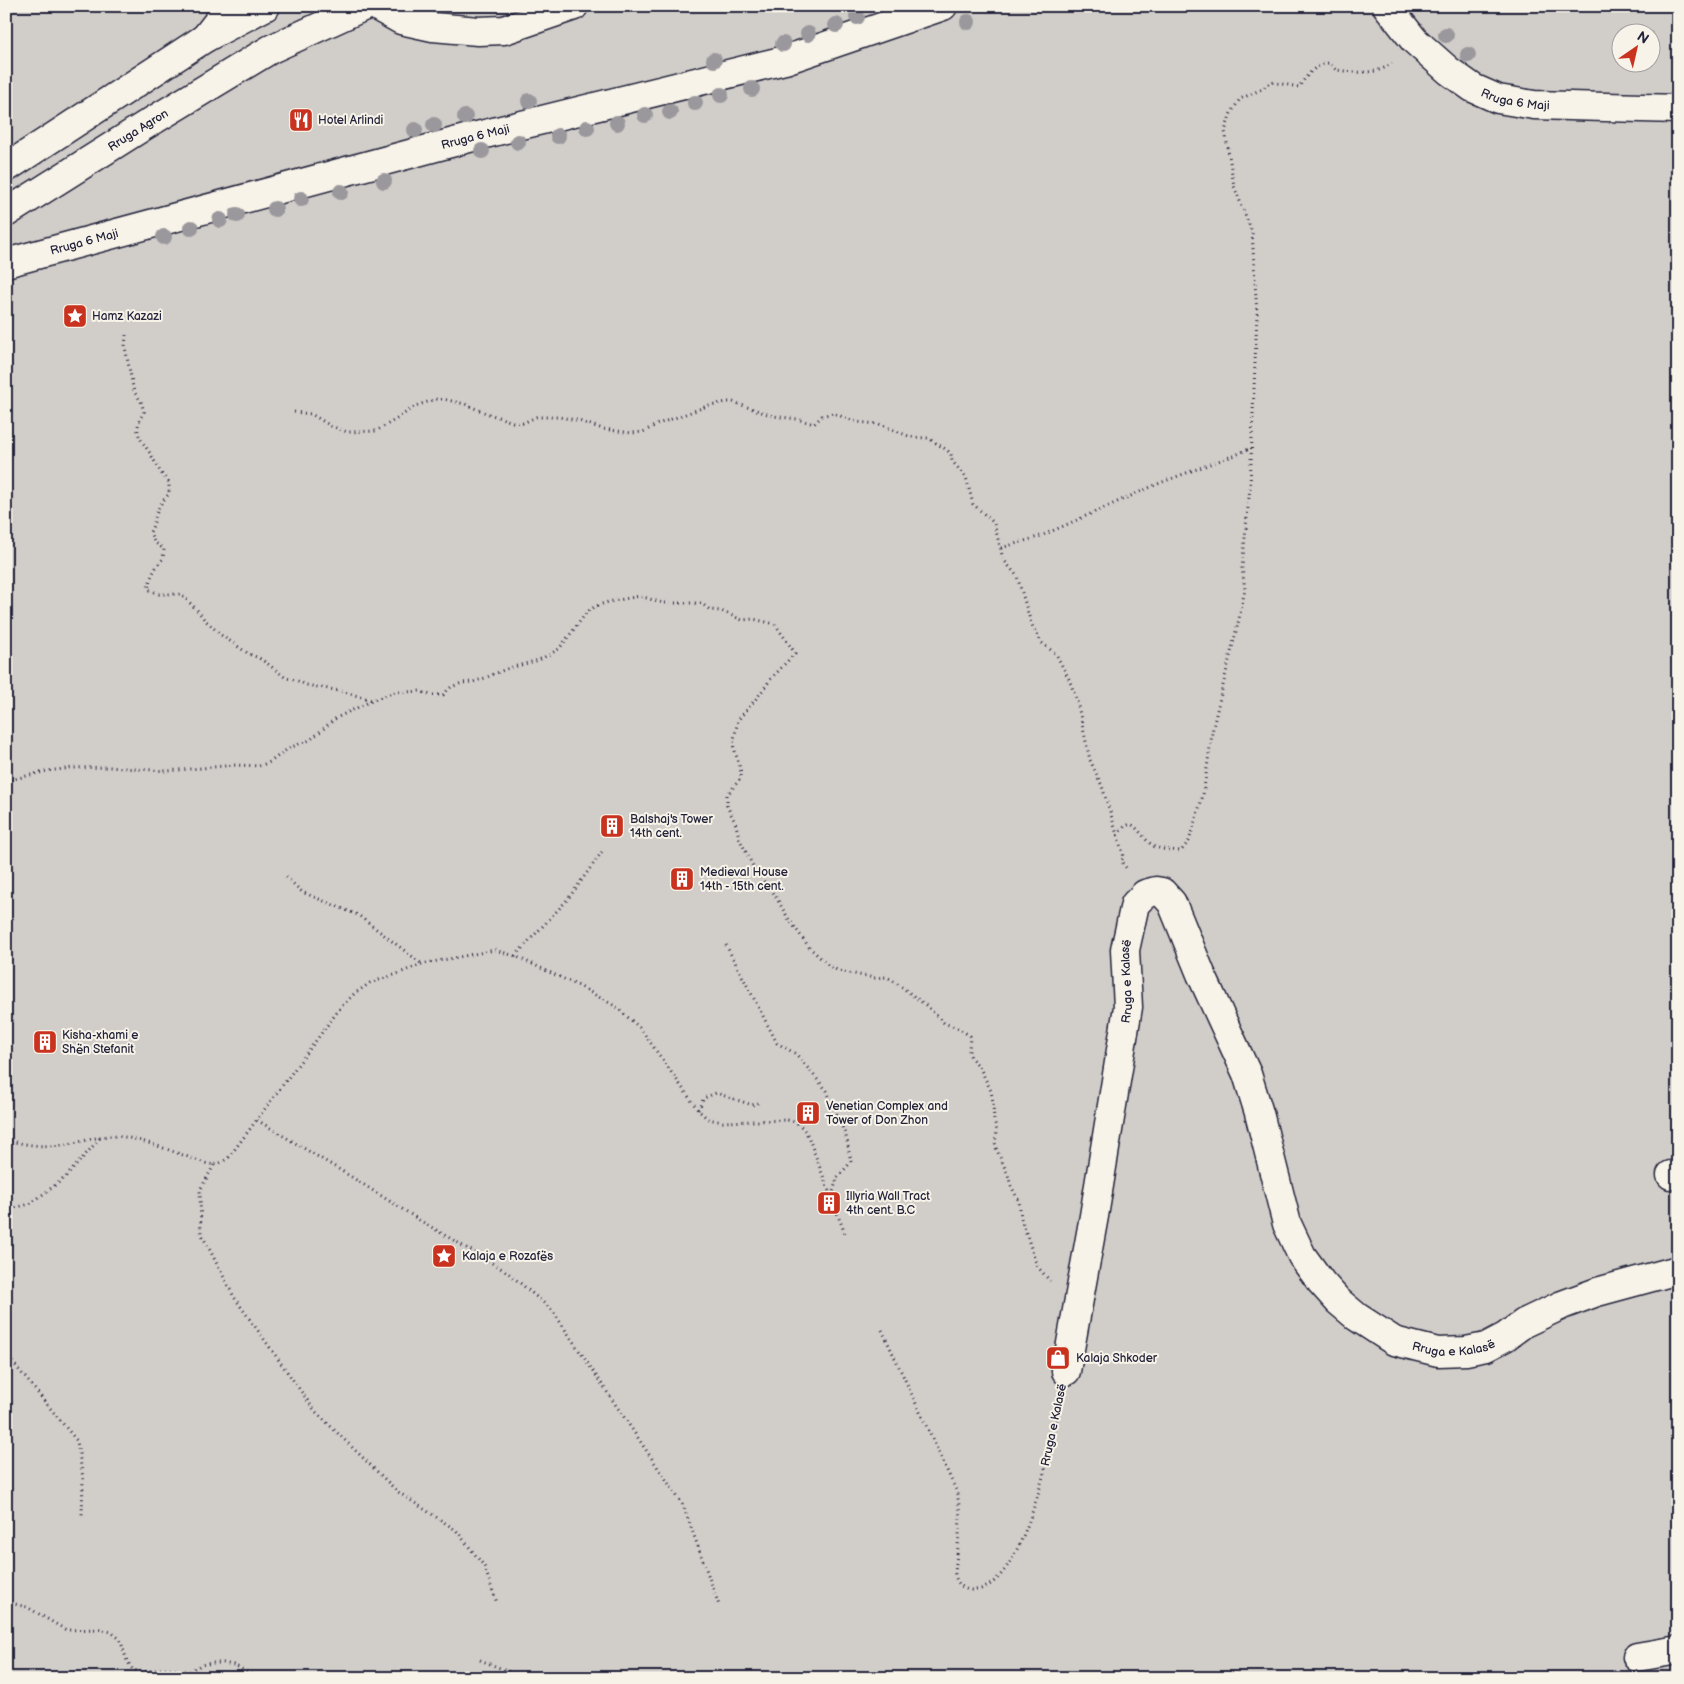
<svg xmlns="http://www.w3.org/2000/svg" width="1684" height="1684" font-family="'Balsamiq Sans',sans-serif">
<rect width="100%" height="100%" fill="#eeebe1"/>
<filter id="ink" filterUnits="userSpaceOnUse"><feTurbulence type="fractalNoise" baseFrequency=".02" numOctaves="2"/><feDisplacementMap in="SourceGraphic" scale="10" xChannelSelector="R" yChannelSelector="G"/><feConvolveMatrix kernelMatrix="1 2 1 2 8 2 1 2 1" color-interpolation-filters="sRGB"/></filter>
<g filter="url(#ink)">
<!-- green -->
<path fill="#d1cdc9" stroke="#7a7882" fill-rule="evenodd" d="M 6,6 L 1678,6 L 1678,1678 L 6,1678 ZM 1622,32 L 1652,32 L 1652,62 L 1622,62 Z"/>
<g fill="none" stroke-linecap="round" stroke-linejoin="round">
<defs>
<g id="minor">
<path d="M 376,6 L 401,20 L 433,27 L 478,31 L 504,30 L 574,6"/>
<path id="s1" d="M 1387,6 L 1414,40 L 1449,71 L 1473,88 L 1498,99 L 1534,105 L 1678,109"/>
<path d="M 205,38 L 230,6"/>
<path id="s2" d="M 6,263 L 469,138 L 785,60 L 943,6"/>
<path d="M 1671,1175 L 1678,1175"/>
<path id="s3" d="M 1066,1371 L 1094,1216 L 1128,1007 L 1125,950 L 1135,904 L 1145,894 L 1156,891 L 1162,892 L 1172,903 L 1201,974 L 1247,1074 L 1259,1113 L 1287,1224 L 1302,1256 L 1321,1282 L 1338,1301 L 1357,1317 L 1394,1341 L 1438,1352 L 1466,1351 L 1486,1347 L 1505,1337 L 1524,1323 L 1562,1305 L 1597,1292 L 1678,1270"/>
<path d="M 1637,1657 L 1678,1650"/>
</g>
<g id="major">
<path d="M 6,168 L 205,38 L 266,6"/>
<path id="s4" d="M 6,213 L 144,126 L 271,49 L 365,6"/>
</g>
</defs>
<!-- minor casing -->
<use href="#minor" stroke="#22223b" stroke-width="31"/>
<!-- major casing -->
<use href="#major" stroke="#22223b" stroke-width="31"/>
<!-- path -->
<path stroke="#22223b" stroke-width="3" stroke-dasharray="1 4" stroke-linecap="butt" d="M 126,335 L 125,347 L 134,392 L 141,401 L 144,412 C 131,433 141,438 151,455 C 157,465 160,474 169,482 L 169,494 C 164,499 159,505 157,512 C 154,520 154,525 150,532 L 154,542 L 164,549 L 163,559 C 154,568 151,576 148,589 L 159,594 L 181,594 L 197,610 L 204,619 L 221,635 L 249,654 L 259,658 L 268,664 L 286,678 L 296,680 L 306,685 L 341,691 L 372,700
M 294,412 L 311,414 L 331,426 L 347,432 L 376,431 L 400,417 L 415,406 L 437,399 L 443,399 L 465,404 L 486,413 L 513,422 L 523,423 L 536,417 L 559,417 L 576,420 L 603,429 L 632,433 L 643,432 L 658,424 L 710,405 L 727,402 L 733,402 L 773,416 L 797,419 L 814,424 L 822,416 L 833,413 L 856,422 L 879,424 L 911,437 L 928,438 L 947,450 L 951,454 L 952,461 L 966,477 L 973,504 L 994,523 L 1003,559 L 1017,576 L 1031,623 L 1036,633 L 1042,643 L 1056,654 L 1069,679 L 1077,701 L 1090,760 L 1102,786 L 1124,857 L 1121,861 L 1127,869
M 1001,548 L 1041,536 L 1160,483 L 1218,461 L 1233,456 L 1251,448
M 6,781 L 47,771 L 73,768 L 109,767 L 167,771 L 236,765 L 259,766 L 270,762 L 289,748 L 310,740 L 336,718 L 373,700 L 395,692 L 407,692 L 420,691 L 430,695 L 443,695 L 451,687 L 462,683 L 473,682 L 485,678 L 506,669 L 539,660 L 550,654 L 559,649 L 587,612 L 596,606 L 608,602 L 640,596 L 663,603 L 701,603 L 710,610 L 721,611 L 742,620 L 753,619 L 775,624 L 795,653 L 770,680 L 760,694 L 738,720 L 733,744 L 741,772 L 741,778 L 727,795 L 727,806 L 735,822 L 740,840 L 756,872 L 773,892 L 788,918 L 809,947 L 829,966 L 839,971 L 874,978 L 886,977 L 891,979 L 928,1007 L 944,1023 L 960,1029 L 970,1036 L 969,1052 L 971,1058 L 979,1066 L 991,1091 L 993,1102 L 994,1120 L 997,1131 L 995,1142 L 996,1148 L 1008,1175 L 1011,1186 L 1019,1201 L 1021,1218 L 1037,1266 L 1050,1281
M 1117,835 L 1125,826 L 1131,824 C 1140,830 1144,839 1152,845 C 1159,850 1172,850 1181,851 L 1189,841 L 1203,795 L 1213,727 L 1239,619 L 1245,589 L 1242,568 L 1250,487 L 1257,314 L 1252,232 L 1234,186 L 1225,131 L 1231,113 L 1240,99 L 1262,89 L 1271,82 L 1299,87 C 1306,76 1316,63 1330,63 L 1336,70 C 1353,72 1377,76 1392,63
M 286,877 L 302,892 L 358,915 L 422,964
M 726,945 L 777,1043 L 796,1054 L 827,1091 L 846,1136 L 851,1162 L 837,1178 L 832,1196
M 515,956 L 568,899 L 602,852
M 698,1110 L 704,1098 L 716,1093 L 752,1105 L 758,1103
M 257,1120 L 350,1176 L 421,1221 L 507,1272 L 552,1310 L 683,1505 L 719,1605
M 6,1140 C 26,1145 47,1148 67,1144 C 83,1142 97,1136 113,1136 C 137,1136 181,1155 205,1163 C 216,1166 220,1164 229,1157 L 341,1007 L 354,994 L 370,983 L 397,974 L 422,964 L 495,950 L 515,956 L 579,986 L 615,1006 L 640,1028 L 698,1110 L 708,1119 L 723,1122 L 787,1120 C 798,1122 802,1126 808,1136 L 845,1234
M 214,1165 L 200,1190 L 201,1233 L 234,1297 L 315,1411 L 398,1492 L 456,1530 L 484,1566 L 497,1603
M 6,1210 L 30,1204 L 66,1177 L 100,1138
M 882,1330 L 956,1490 C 964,1519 957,1545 955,1574 C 957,1584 963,1590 973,1590 C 1024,1591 1052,1441 1060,1401
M 6,1354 L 77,1441 L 83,1478 L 82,1516
M 6,1602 L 27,1607 L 66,1630 L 100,1629 L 111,1632 L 120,1639 L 127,1661 L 133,1670 L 144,1672 L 168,1668 L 179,1671 L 190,1671 L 201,1665 L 212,1663 L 223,1663 L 234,1665 L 258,1678
M 480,1660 L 525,1678"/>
<!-- minor -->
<use href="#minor" stroke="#f7f3e8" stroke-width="28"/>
<!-- major -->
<use href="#major" stroke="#f7f3e8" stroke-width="28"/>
</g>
<!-- trees -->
<g fill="#9b989d">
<circle cx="857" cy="17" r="8"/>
<circle cx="968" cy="22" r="8"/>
<circle cx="836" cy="25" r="8"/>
<circle cx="808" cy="34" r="8"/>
<circle cx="1446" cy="35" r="8"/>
<circle cx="783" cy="44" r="8"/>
<circle cx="1468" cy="55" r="8"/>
<circle cx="714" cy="60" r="8"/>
<circle cx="752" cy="89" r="8"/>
<circle cx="721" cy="95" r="8"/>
<circle cx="529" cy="101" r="8"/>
<circle cx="695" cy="103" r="8"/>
<circle cx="670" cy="112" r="8"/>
<circle cx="645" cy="115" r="8"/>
<circle cx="465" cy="117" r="8"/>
<circle cx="617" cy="123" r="8"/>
<circle cx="434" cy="125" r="8"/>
<circle cx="587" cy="128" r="8"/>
<circle cx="415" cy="130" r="8"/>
<circle cx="558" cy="136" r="8"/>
<circle cx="518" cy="142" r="8"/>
<circle cx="482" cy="151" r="8"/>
<circle cx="384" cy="181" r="8"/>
<circle cx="341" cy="192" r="8"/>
<circle cx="301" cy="199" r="8"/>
<circle cx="275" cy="209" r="8"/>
<circle cx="237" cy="215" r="8"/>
<circle cx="220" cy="220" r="8"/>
<circle cx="191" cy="228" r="8"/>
<circle cx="164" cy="237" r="8"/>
</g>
</g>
<!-- icons -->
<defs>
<symbol id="restaurant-square" viewBox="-11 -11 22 22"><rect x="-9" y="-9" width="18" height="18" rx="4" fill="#c8321e" stroke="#f7f3e8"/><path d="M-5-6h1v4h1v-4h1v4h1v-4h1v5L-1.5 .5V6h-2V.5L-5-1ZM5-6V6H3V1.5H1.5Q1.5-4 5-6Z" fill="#fff"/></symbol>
<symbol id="sight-square" viewBox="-11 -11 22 22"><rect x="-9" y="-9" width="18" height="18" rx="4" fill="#c8321e" stroke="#f7f3e8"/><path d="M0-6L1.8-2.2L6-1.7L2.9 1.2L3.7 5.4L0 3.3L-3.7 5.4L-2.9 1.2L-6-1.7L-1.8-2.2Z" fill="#fff"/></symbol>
<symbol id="building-square" viewBox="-11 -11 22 22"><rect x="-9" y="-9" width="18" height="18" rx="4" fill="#c8321e" stroke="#f7f3e8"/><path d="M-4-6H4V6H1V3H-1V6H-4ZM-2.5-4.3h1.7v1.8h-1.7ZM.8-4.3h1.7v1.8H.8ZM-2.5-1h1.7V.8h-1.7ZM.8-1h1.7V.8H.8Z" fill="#fff"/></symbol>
<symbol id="shop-square" viewBox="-11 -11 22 22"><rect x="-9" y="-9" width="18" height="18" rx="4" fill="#c8321e" stroke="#f7f3e8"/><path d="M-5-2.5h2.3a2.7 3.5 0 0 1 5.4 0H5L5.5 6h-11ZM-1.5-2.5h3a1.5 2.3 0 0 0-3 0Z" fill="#fff"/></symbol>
</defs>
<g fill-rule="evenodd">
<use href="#restaurant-square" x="287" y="106" width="28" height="28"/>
<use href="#sight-square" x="61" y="302" width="28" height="28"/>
<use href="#building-square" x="598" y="812" width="28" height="28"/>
<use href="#building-square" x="668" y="865" width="28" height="28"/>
<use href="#building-square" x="31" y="1028" width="28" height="28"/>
<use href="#building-square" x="794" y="1099" width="28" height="28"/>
<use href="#building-square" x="815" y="1189" width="28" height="28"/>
<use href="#sight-square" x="430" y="1242" width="28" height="28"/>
<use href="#shop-square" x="1044" y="1344" width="28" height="28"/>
</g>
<g text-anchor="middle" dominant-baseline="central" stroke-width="4" stroke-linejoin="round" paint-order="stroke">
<!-- street labels -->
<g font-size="12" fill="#22223b" stroke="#f7f3e8">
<text stroke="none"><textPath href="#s1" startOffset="164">Rruga 6 Maji</textPath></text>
<text stroke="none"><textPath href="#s4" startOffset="156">Rruga Agron</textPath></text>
<text stroke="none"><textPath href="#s2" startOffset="486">Rruga 6 Maji</textPath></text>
<text stroke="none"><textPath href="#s2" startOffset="81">Rruga 6 Maji</textPath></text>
<text stroke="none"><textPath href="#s3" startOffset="395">Rruga e Kalasë</textPath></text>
<text stroke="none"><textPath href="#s3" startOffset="1085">Rruga e Kalasë</textPath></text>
<text transform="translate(1054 1425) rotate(-78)">Rruga e Kalasë</text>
</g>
<!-- poi labels -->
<g font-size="12" fill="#22223b" stroke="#f7f3e8" text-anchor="start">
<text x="318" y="120">Hotel Arlindi</text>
<text x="92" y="316">Hamz Kazazi</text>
<text x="630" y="819">Balshaj's Tower<tspan x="630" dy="14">14th cent.</tspan></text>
<text x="700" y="872">Medieval House<tspan x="700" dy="14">14th - 15th cent.</tspan></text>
<text x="62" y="1035">Kisha-xhami e<tspan x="62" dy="14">Shën Stefanit</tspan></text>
<text x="826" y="1106">Venetian Complex and<tspan x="826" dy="14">Tower of Don Zhon</tspan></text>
<text x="846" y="1196">Illyria Wall Tract<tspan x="846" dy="14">4th cent. B.C</tspan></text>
<text x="462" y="1256">Kalaja e Rozafës</text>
<text x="1076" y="1358">Kalaja Shkoder</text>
</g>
</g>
<!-- margin -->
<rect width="1684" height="1684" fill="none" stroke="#f7f3e8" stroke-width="25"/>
<rect x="12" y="12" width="1659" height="1659" fill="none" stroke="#22223b" stroke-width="2" filter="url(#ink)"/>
<!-- north arrow -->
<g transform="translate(1636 48) rotate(34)"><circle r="24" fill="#f7f3e8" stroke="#a29fa3"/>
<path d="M0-4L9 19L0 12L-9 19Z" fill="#c8321e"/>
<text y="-8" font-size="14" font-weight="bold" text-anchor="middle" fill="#22223b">N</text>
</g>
</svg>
